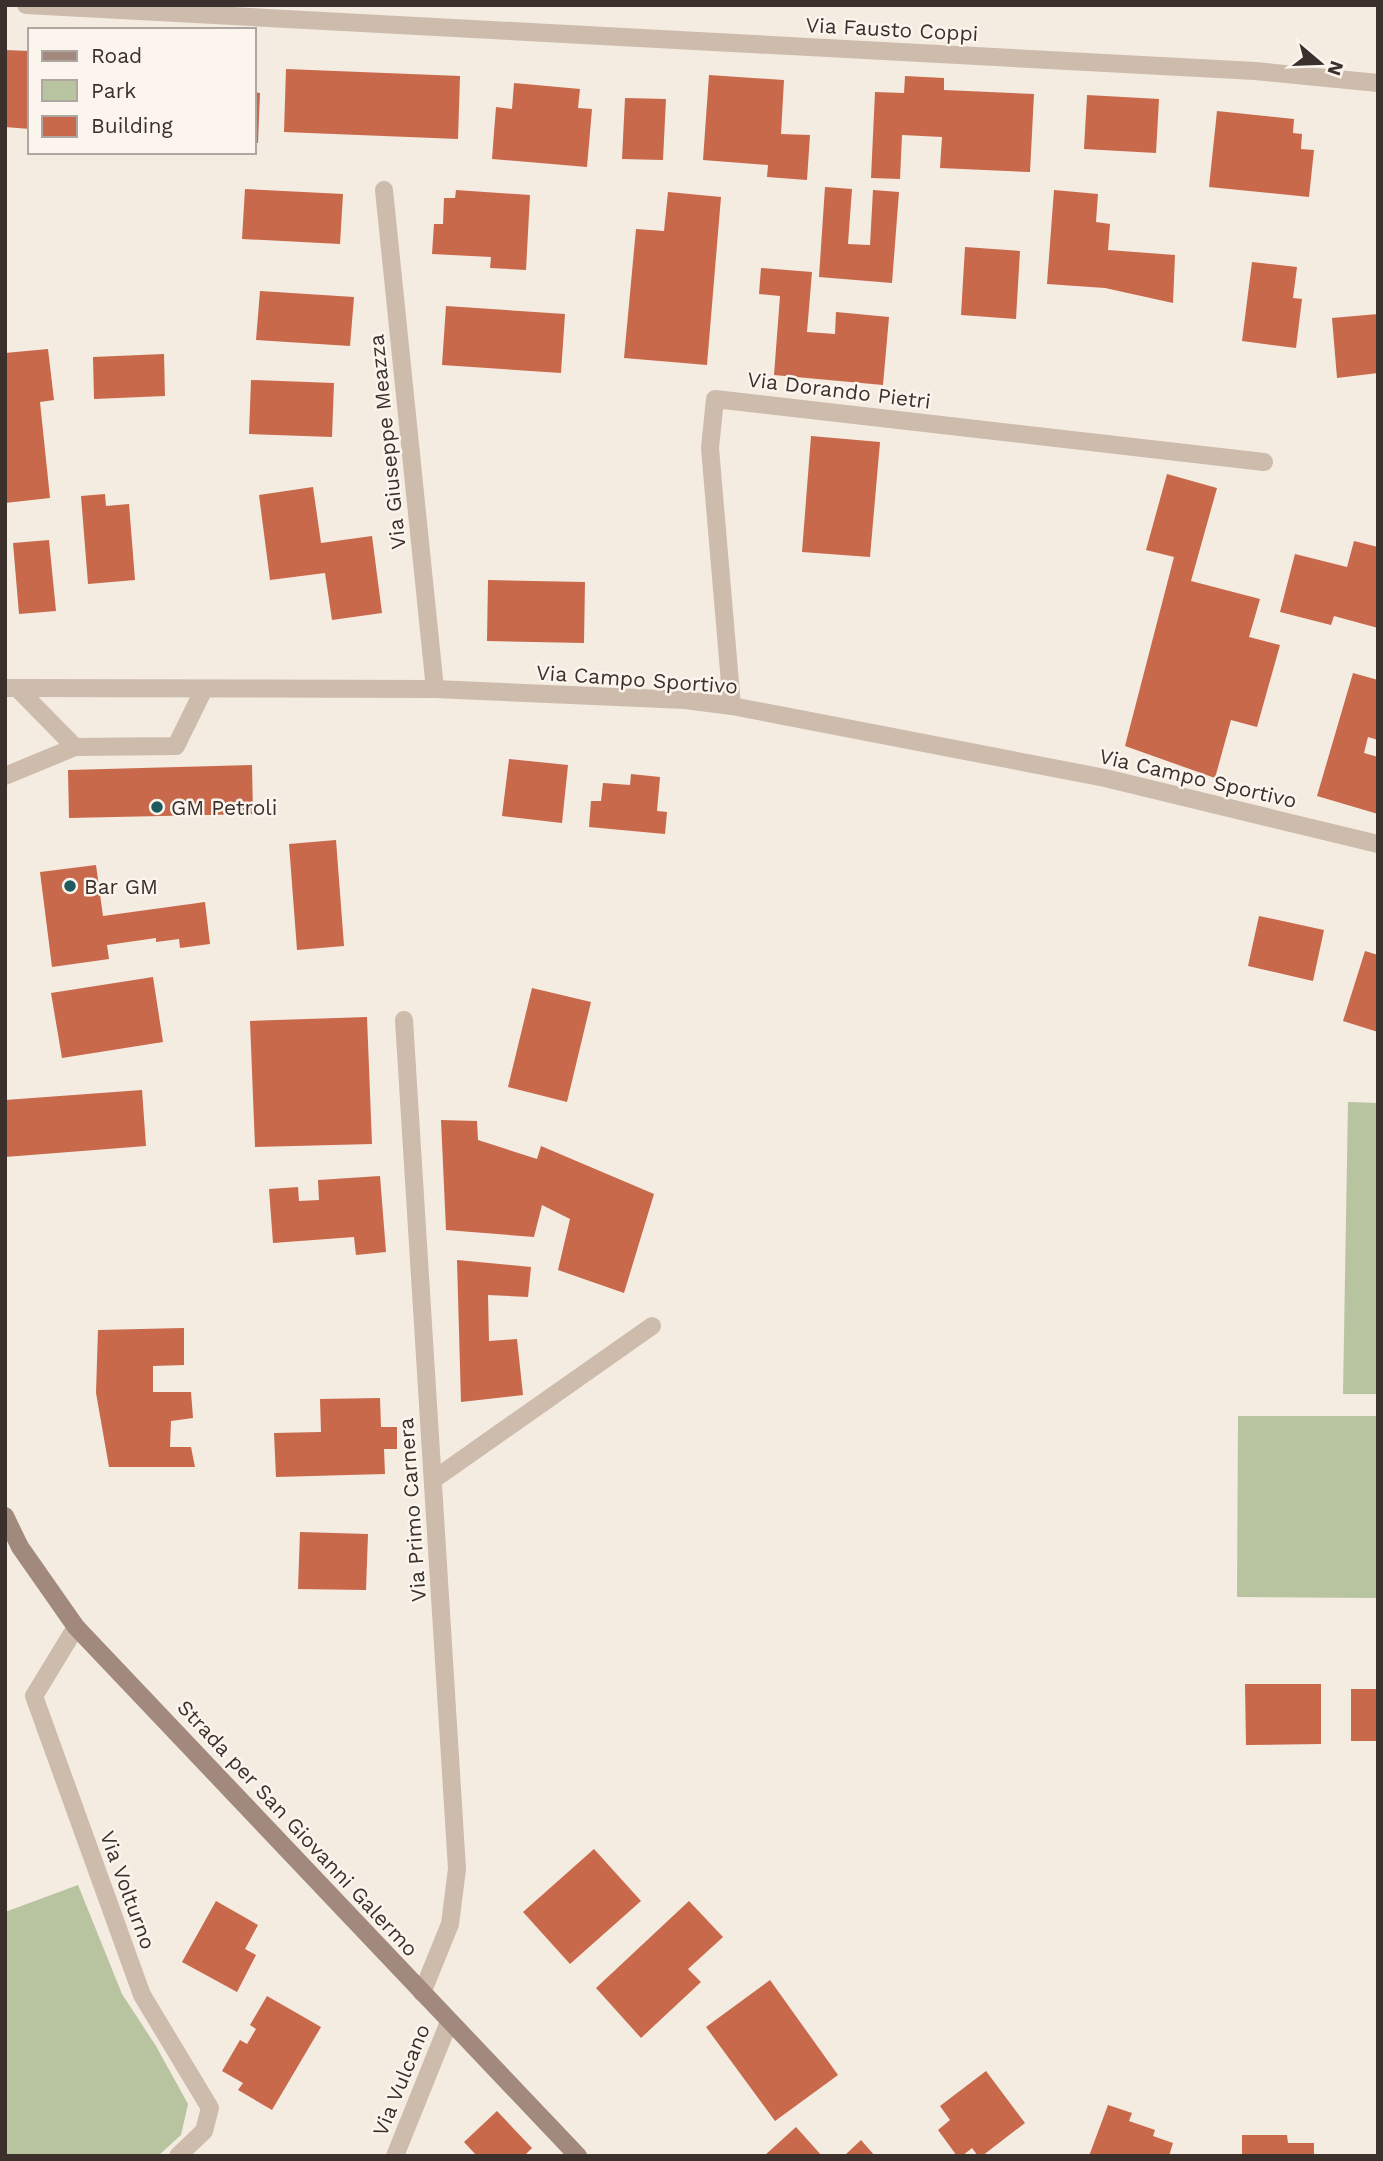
<svg xmlns="http://www.w3.org/2000/svg" width="1383" height="2161" font-family="'Work Sans',sans-serif">
<rect width="100%" height="100%" fill="#f4ebe1"/>
<!-- green -->
<path fill="#b8c4a0" d="M 1348,1102 L 1378,1103 L 1378,1394 L 1343,1394 Z
M 1238,1416 L 1378,1416 L 1378,1598 L 1237,1597 Z
M 78,1885 L 122,1994 L 156,2046 L 188,2104 L 181,2135 L 158,2156 L 5,2156 L 5,1912 Z"/>
<!-- building -->
<path fill="#c8694b" d="M 5,50 L 30,51 L 30,129 L 5,127 Z
M 286,69 L 460,76 L 458,139 L 284,132 Z
M 709,75 L 784,80 L 781,134 L 810,135 L 807,180 L 767,177 L 768,165 L 703,160 Z
M 905,76 L 944,78 L 944,90 L 1034,94 L 1030,172 L 940,168 L 942,137 L 902,135 L 900,179 L 871,178 L 875,92 L 904,93 Z
M 514,83 L 580,89 L 578,108 L 592,109 L 587,167 L 492,159 L 496,107 L 512,109 Z
M 254,92 L 260,93 L 258,143 L 254,143 Z
M 1087,95 L 1159,99 L 1156,153 L 1084,149 Z
M 625,98 L 666,99 L 663,160 L 622,159 Z
M 1217,111 L 1294,119 L 1293,133 L 1302,134 L 1301,149 L 1314,150 L 1309,197 L 1209,187 Z
M 825,187 L 852,189 L 848,244 L 870,245 L 873,190 L 899,192 L 892,283 L 819,277 Z
M 245,189 L 343,194 L 340,244 L 242,239 Z
M 456,190 L 530,195 L 526,270 L 490,268 L 491,257 L 432,254 L 434,224 L 443,224 L 444,198 L 455,198 Z
M 1054,190 L 1098,194 L 1096,222 L 1110,224 L 1108,250 L 1175,255 L 1173,303 L 1105,288 L 1047,284 Z
M 668,192 L 721,197 L 707,365 L 624,358 L 636,229 L 664,231 Z
M 965,247 L 1020,251 L 1016,319 L 961,315 Z
M 1252,262 L 1297,267 L 1293,298 L 1302,299 L 1296,348 L 1242,341 Z
M 761,268 L 812,272 L 807,332 L 835,334 L 836,312 L 889,317 L 883,385 L 774,375 L 780,296 L 759,294 Z
M 260,291 L 354,297 L 350,346 L 256,340 Z
M 446,306 L 565,314 L 561,373 L 442,365 Z
M 1378,314 L 1378,373 L 1337,378 L 1332,318 Z
M 48,349 L 54,400 L 40,402 L 50,498 L 5,503 L 5,353 Z
M 164,354 L 165,396 L 94,399 L 93,357 Z
M 251,380 L 334,383 L 332,437 L 249,434 Z
M 811,436 L 880,442 L 870,557 L 802,552 Z
M 1167,474 L 1217,488 L 1191,581 L 1260,599 L 1249,637 L 1280,645 L 1257,727 L 1231,720 L 1215,778 L 1125,746 L 1174,557 L 1146,550 Z
M 313,487 L 321,543 L 372,536 L 382,613 L 332,620 L 325,573 L 270,580 L 259,495 Z
M 105,494 L 106,506 L 129,504 L 135,580 L 88,584 L 81,496 Z
M 49,540 L 56,611 L 19,614 L 13,543 Z
M 1354,541 L 1378,547 L 1378,628 L 1334,616 L 1331,625 L 1280,612 L 1295,554 L 1347,567 Z
M 488,580 L 585,582 L 584,643 L 487,641 Z
M 1353,673 L 1378,680 L 1378,740 L 1368,737 L 1364,753 L 1378,757 L 1378,814 L 1317,796 Z
M 509,759 L 568,765 L 562,823 L 502,816 Z
M 252,765 L 253,814 L 69,818 L 68,770 Z
M 631,774 L 660,777 L 657,811 L 667,812 L 665,834 L 589,827 L 591,801 L 601,801 L 603,783 L 630,785 Z
M 336,840 L 344,946 L 297,950 L 289,844 Z
M 96,865 L 103,916 L 205,902 L 210,944 L 180,948 L 179,939 L 156,942 L 156,938 L 107,945 L 109,959 L 52,967 L 40,872 Z
M 1259,916 L 1324,930 L 1313,981 L 1248,966 Z
M 1365,951 L 1378,955 L 1378,1032 L 1343,1021 Z
M 153,977 L 163,1042 L 62,1058 L 51,993 Z
M 532,988 L 591,1002 L 567,1102 L 508,1087 Z
M 367,1017 L 372,1144 L 255,1147 L 250,1021 Z
M 142,1090 L 146,1146 L 5,1157 L 5,1100 Z
M 441,1120 L 477,1121 L 478,1140 L 537,1159 L 541,1146 L 654,1194 L 624,1293 L 558,1270 L 570,1219 L 542,1205 L 534,1237 L 446,1230 Z
M 380,1176 L 386,1252 L 356,1255 L 354,1237 L 273,1243 L 269,1189 L 298,1187 L 299,1201 L 319,1200 L 318,1180 Z
M 457,1260 L 531,1267 L 528,1297 L 488,1295 L 489,1341 L 517,1339 L 523,1395 L 461,1402 Z
M 184,1328 L 184,1365 L 153,1366 L 153,1392 L 191,1392 L 193,1418 L 171,1421 L 170,1447 L 191,1447 L 195,1467 L 109,1467 L 96,1393 L 98,1330 Z
M 380,1398 L 381,1427 L 397,1427 L 397,1449 L 384,1449 L 385,1474 L 276,1477 L 274,1433 L 321,1432 L 320,1399 Z
M 300,1532 L 368,1534 L 366,1590 L 298,1589 Z
M 1245,1684 L 1321,1684 L 1321,1744 L 1246,1745 Z
M 1351,1689 L 1378,1689 L 1378,1741 L 1351,1741 Z
M 594,1849 L 641,1901 L 570,1964 L 523,1912 Z
M 216,1901 L 258,1925 L 245,1949 L 256,1955 L 237,1992 L 182,1962 Z
M 689,1901 L 723,1937 L 688,1969 L 701,1982 L 641,2038 L 596,1988 Z
M 770,1980 L 838,2075 L 775,2121 L 706,2027 Z
M 267,1996 L 321,2027 L 272,2110 L 238,2090 L 243,2083 L 222,2071 L 240,2040 L 247,2044 L 256,2029 L 250,2025 Z
M 986,2071 L 1025,2123 L 982,2156 L 978,2156 L 972,2148 L 962,2156 L 957,2156 L 938,2130 L 950,2120 L 940,2106 Z
M 1108,2105 L 1132,2113 L 1129,2121 L 1155,2130 L 1153,2136 L 1173,2143 L 1169,2156 L 1089,2156 Z
M 497,2111 L 532,2148 L 524,2156 L 477,2156 L 464,2142 Z
M 796,2127 L 822,2156 L 764,2156 Z
M 1242,2135 L 1287,2135 L 1288,2143 L 1314,2143 L 1314,2156 L 1242,2156 Z
M 861,2140 L 875,2156 L 844,2156 Z"/>
<g fill="none" stroke-linecap="round" stroke-linejoin="round">
<!-- service -->
<path stroke="#cdbbac" stroke-width="18" d="M 17,688 L 75,747 L 176,746 L 204,689
M 5,776 L 75,747"/>
<!-- minor -->
<path stroke="#cdbbac" stroke-width="18" d="M 26,5 L 1255,71 L 1378,83
M 384,190 L 435,689
M 732,706 L 710,448 L 715,399 L 1264,462
M 404,1020 L 457,1869 L 450,1924 L 422,1993
M 433,1480 L 652,1326
M 76,1627 L 34,1696 L 142,1995 L 210,2108 L 204,2131 L 178,2156
M 395,2156 L 449,2022"/>
<!-- tertiary -->
<path stroke="#cdbbac" stroke-width="18" d="M 5,688 L 435,689 L 685,700 L 732,706 L 1105,778 L 1378,844"/>
<!-- secondary -->
<path stroke="#a18a7d" stroke-width="18" d="M 5,1516 L 20,1547 L 76,1627 L 578,2156"/>
</g>
<!-- markers -->
<g fill="#1f5a5e" stroke="#fbf5ee" stroke-width="2.5">
<circle cx="157" cy="807" r="7"/>
<circle cx="70" cy="886" r="7"/>
</g>
<g text-anchor="middle" dominant-baseline="central" stroke-width="5" stroke-linejoin="round" paint-order="stroke">
<!-- street labels -->
<g font-size="21" fill="#3b302b" stroke="#fbf5ee">
<text transform="translate(892 29) rotate(3)">Via Fausto Coppi</text>
<text transform="translate(839 390) rotate(7)">Via Dorando Pietri</text>
<text transform="translate(387 442) rotate(-96)">Via Giuseppe Meazza</text>
<text transform="translate(637 679) rotate(4)">Via Campo Sportivo</text>
<text transform="translate(1198 778) rotate(13)">Via Campo Sportivo</text>
<text transform="translate(412 1510) rotate(-94)">Via Primo Carnera</text>
<text transform="translate(298 1828) rotate(47)">Strada per San Giovanni Galermo</text>
<text transform="translate(128 1890) rotate(70)">Via Volturno</text>
<text transform="translate(401 2080) rotate(-68)">Via Vulcano</text>
</g>
<!-- poi labels -->
<g font-size="21" fill="#3b302b" stroke="#fbf5ee" text-anchor="start">
<text x="171" y="807">GM Petroli</text>
<text x="84" y="886">Bar GM</text>
</g>
</g>
<!-- border -->
<rect width="1383" height="2161" fill="none" stroke="#3b302b" stroke-width="14"/>
<!-- legend -->
<rect x="28" y="28" width="228" height="126" fill="#fbf5ee" stroke="#aea6a0" stroke-width="2"/>
<rect x="42" y="51" width="35" height="10" fill="#a18a7d" stroke="#aea6a0" stroke-width="2"/>
<text x="91" y="63" font-size="21" fill="#3b302b">Road</text>
<rect x="42" y="80" width="35" height="21" fill="#b8c4a0" stroke="#aea6a0" stroke-width="2"/>
<text x="91" y="98" font-size="21" fill="#3b302b">Park</text>
<rect x="42" y="116" width="35" height="21" fill="#c8694b" stroke="#aea6a0" stroke-width="2"/>
<text x="91" y="133" font-size="21" fill="#3b302b">Building</text>
<!-- north arrow -->
<g transform="translate(1320 63) rotate(109)" stroke="#fbf5ee" stroke-width="5" paint-order="stroke">
<path d="M0-5L12 26L0 18L-12 26Z" fill="#3b302b"/>
<text y="-10" font-size="19" font-weight="bold" text-anchor="middle" fill="#3b302b">N</text>
</g>
</svg>
